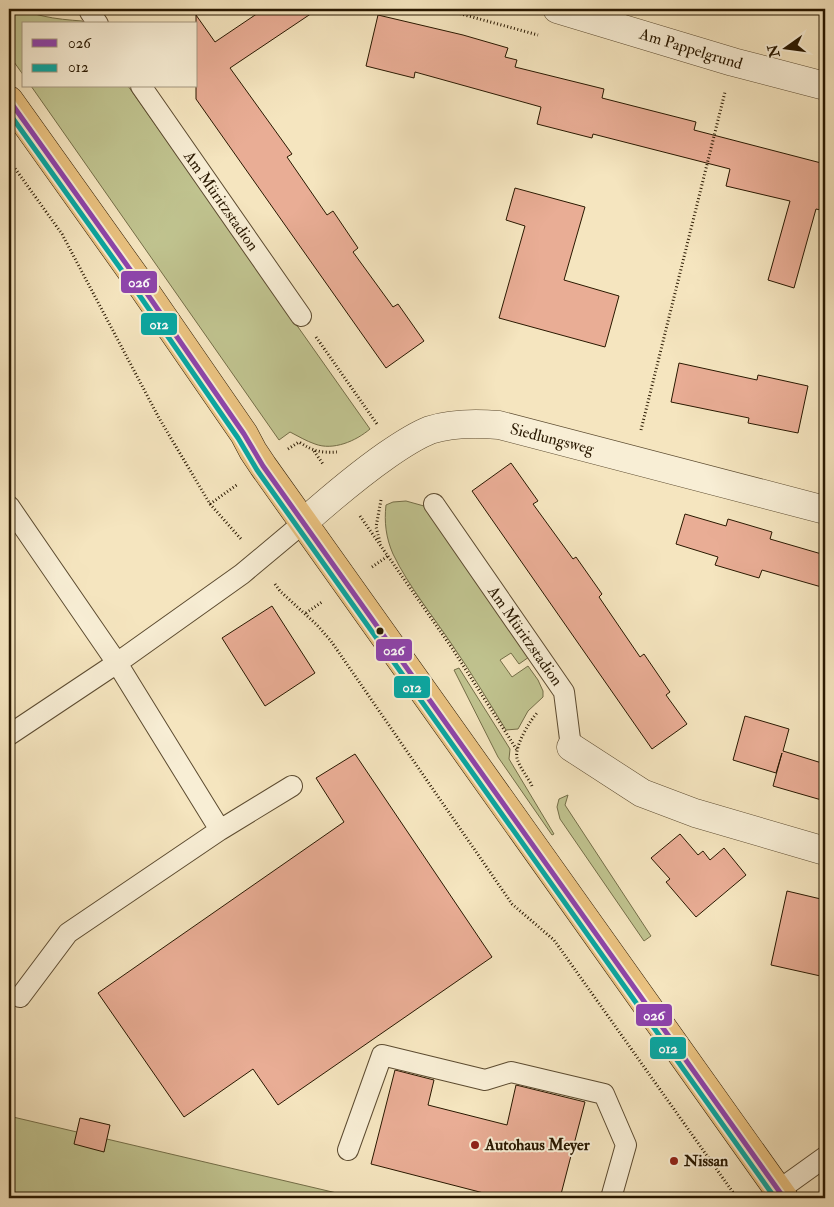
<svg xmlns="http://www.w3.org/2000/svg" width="834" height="1207" font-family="'IM FELL Double Pica',serif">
<rect width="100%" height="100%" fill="#f5e5bf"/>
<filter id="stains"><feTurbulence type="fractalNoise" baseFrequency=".004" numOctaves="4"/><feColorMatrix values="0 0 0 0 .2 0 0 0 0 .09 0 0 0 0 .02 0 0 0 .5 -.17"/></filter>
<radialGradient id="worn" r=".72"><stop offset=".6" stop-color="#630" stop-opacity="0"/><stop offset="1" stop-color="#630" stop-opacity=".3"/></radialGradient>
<!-- green -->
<path fill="#c0c38f" stroke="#746e48" d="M 9,9 C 24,9 29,13 43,16 C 56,19 69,20 82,21 L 84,24 L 24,24 L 24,76 L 9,55 Z
M 31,86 L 128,86 L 370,429 C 356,441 333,451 315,444 C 306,441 298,436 290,432 L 279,440 Z
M 406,501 L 424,506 L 529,657 L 519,664 L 511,653 L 500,660 L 512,677 L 528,666 L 538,680 L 543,691 L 543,697 L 528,711 L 518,729 L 506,730 C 489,702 472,674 453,646 C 433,616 409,587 393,554 C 386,538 384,522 386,505 L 393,502 Z
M 459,668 L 510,749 L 509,759 L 554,834 L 552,835 L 498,757 L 454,670 Z
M 568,795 L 565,805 L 651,936 L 644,941 L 560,819 L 557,807 L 559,799 Z
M 13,1117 L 358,1198 L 9,1198 L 9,1122 Z"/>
<!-- building -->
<path fill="#e9ad95" stroke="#291800" d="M 264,9 L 318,9 L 230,68 L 292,154 L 287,157 L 327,215 L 333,211 L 358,248 L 353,252 L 393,307 L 398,304 L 424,341 L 386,368 L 196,99 L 196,15 L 215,42 Z
M 378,15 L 463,35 L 508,48 L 505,57 L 517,60 L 515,67 L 604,89 L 602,98 L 696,122 L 694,130 L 825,164 L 825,211 L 816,209 L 794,288 L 768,280 L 790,201 L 726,186 L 730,169 L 593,134 L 592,138 L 537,124 L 541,107 L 415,72 L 414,78 L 366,66 Z
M 515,188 L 585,207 L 564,280 L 619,296 L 605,347 L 499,318 L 525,226 L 506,220 Z
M 679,363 L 757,380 L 758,375 L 808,386 L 798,433 L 748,423 L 749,418 L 671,402 Z
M 511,463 L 538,501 L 533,504 L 573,559 L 576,557 L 602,594 L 599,597 L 640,657 L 644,654 L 670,692 L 666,695 L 687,724 L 652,749 L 472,491 Z
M 685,514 L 726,526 L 728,519 L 772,532 L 770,539 L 825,555 L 825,588 L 762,570 L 759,578 L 715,565 L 718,557 L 676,544 Z
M 272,606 L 315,673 L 265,706 L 222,638 Z
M 745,716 L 789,729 L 783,751 L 825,764 L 825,801 L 773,786 L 782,753 L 776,773 L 733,760 Z
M 355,754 L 492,957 L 278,1105 L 253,1069 L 184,1117 L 98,993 L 344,822 L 316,778 Z
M 680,834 L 698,855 L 703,851 L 710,860 L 724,848 L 746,875 L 696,917 L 666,882 L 670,879 L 651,858 Z
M 787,891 L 825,900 L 825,977 L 771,965 Z
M 395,1070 L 434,1080 L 428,1105 L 507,1125 L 516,1085 L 585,1102 L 560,1198 L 503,1198 L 371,1164 Z
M 80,1118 L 110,1125 L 104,1152 L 74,1144 Z"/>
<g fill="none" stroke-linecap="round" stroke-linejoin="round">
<defs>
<path id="lane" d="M 90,9 L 90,12 L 98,24
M 141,86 L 301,316
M 434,504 L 564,692 L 571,747
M 9,506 L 117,663 L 220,830
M 9,735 L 117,663 L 242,574 L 303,523
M 20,997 L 68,933 L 220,830 L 292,786
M 348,1150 L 382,1055 L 485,1080 L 511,1072 L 604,1094 L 626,1145 L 611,1198
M 779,1190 L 825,1157"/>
<path id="street" d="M 557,9 L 733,62 L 825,86
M 303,523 C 330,499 357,476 387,455 C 400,446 415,436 430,430 C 452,423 476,423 499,425 L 825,510
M 571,747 L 642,793 L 695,813 L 825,851"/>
<path id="primary" d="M 9,100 L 139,282 L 244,434 L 253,451 L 263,466 L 784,1198"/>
</defs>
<!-- lane casing -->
<use href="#lane" stroke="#5c4b30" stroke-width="22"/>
<!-- street casing -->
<use href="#street" stroke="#5c4b30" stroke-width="29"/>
<!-- primary casing -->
<use href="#primary" stroke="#291800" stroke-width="29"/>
<!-- path -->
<path stroke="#291800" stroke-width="3" stroke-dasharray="1 2.5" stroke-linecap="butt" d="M 45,9 L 64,13
M 443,9 L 538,35
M 9,160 L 62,234 L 159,418 L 210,504 L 241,539
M 316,337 L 377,424
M 641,430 L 725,92
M 288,449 L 299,442 C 313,451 320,453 337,452
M 314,451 L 323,464
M 210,504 L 238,484
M 360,516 L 452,648 L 517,750
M 380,542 L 376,527 L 381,500
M 372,567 L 388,556
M 275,584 L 280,591 L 317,625 L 331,641 L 512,904 L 554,940 L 737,1198
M 306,613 L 322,602
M 532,786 C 528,777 519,767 517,758 C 514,747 530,720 538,712"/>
<!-- lane -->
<use href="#lane" stroke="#f8eed5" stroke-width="20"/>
<!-- street -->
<use href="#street" stroke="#f8eed5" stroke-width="28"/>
<!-- primary -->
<use href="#primary" stroke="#eac280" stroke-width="28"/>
<defs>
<path id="bus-1" d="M 9,100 L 139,282 L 244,434 L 263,466 L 784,1198"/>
<path id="bus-2" d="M 9,113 L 133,286 L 238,438 L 257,470 L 775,1198"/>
</defs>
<!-- bus-1 casing -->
<use href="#bus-1" stroke="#f8eed5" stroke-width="9"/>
<!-- bus-2 casing -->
<use href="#bus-2" stroke="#f8eed5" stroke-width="9"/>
<!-- bus-1 -->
<use href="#bus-1" stroke="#8e44ad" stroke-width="5"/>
<!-- bus-2 -->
<use href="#bus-2" stroke="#08a8a3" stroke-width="5"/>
</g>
<!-- markers -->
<circle fill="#291800" stroke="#f8eed5" stroke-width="2" cx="380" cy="631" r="4.5"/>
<g fill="#8f2418" stroke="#f8eed5" stroke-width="2">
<circle cx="475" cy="1145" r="5"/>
<circle cx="674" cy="1161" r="5"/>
</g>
<g text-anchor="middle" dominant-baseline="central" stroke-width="4" stroke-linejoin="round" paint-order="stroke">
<!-- street labels -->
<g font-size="16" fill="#291800" stroke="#f8eed5">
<text transform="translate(691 49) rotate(17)">Am Pappelgrund</text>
<text transform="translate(221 201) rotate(55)">Am Müritzstadion</text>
<text transform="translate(552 439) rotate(14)">Siedlungsweg</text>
<text transform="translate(525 636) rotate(55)">Am Müritzstadion</text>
</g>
<!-- poi labels -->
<g font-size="16" font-weight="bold" fill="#291800" stroke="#f8eed5" text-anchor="start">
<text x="485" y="1145">Autohaus Meyer</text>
<text x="684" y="1161">Nissan</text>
</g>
</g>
<g stroke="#f8eed5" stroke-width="2">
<rect x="120" y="270" width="38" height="24" rx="5" fill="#8e44ad"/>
<rect x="140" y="312" width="38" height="24" rx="5" fill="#08a8a3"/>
<rect x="375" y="638" width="38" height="24" rx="5" fill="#8e44ad"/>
<rect x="393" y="675" width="38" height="24" rx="5" fill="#08a8a3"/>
<rect x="635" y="1003" width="38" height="24" rx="5" fill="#8e44ad"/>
<rect x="649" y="1036" width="38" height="24" rx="5" fill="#08a8a3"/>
</g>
<g font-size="14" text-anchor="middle" font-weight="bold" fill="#fff">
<text x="139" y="287">026</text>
<text x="159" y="329">012</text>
<text x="394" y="655">026</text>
<text x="412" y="692">012</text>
<text x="654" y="1020">026</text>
<text x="668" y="1053">012</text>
</g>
<!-- margin -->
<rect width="834" height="1207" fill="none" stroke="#f5e5bf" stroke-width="30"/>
<rect x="10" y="10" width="814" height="1187" fill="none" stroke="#291800" stroke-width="2.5"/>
<rect x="15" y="15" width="804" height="1177" fill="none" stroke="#291800"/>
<!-- legend -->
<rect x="22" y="22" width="175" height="65" fill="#f8eed5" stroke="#a59880"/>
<rect x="32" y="39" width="25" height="8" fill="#8e44ad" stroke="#a59880"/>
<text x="68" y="48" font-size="15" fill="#291800">026</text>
<rect x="32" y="64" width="25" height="8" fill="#08a8a3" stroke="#a59880"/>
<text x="68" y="72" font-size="15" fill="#291800">012</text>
<!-- north arrow -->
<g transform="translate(786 48) rotate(256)" stroke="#f8eed5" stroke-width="4" paint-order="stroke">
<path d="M0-4L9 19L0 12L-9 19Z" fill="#291800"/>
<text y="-8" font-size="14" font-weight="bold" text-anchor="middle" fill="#291800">N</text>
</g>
<rect width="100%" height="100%" filter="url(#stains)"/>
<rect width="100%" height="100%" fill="url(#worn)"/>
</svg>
